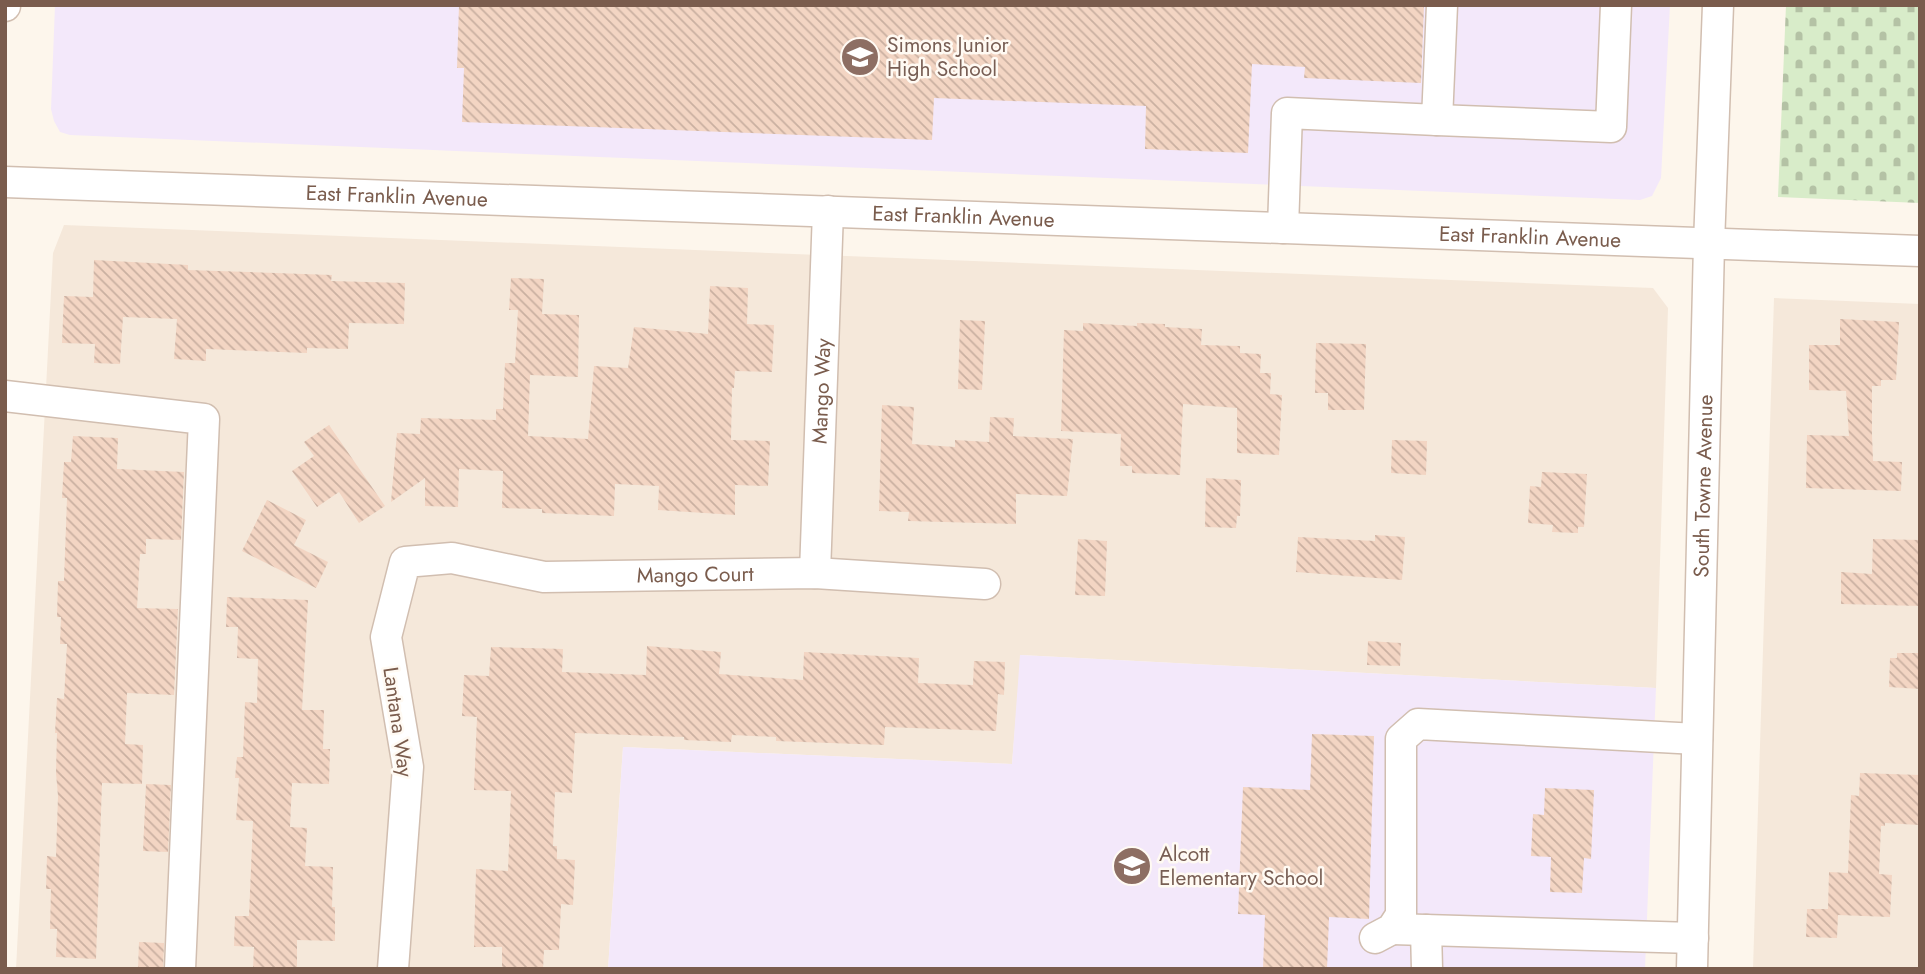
<svg xmlns="http://www.w3.org/2000/svg" width="1925" height="974" font-family="Jost,sans-serif">
<defs>
<pattern id="cemetery-stones" width="16" height="16" patternUnits="userSpaceOnUse" patternTransform="scale(1.75)"><rect width="16" height="16" fill="#d8ecc9"/><path d="M2 7V4a2 2 0 0 1 4 0v3zM10 15v-3a2 2 0 0 1 4 0v3z" fill="#b4c2a5"/></pattern>
<pattern id="building-back-hatch" width="6" height="6" patternUnits="userSpaceOnUse" patternTransform="scale(1.75)"><rect width="6" height="6" fill="#f3d5c3"/><path d="M-1 5l2 2M0 0l6 6M5-1l2 2" fill="none" stroke="#cab0a1"/></pattern>
</defs>
<rect width="100%" height="100%" fill="#fdf6ec"/>
<!-- residential -->
<path fill="#f5e8da" d="M 64,225 L 1653,288 L 1668,308 L 1656,688 L 1021,655 L 1012,764 L 623,747 L 608,969 L 16,969 L 53,253 Z
M 1774,298 L 1920,304 L 1920,969 L 1753,969 Z"/>
<!-- education -->
<path fill="#f3e8fa" d="M 55,5 L 1670,5 L 1661,178 L 1652,196 L 1640,200 L 70,135 L 60,132 L 54,121 L 51,109 Z
M 1020,655 L 1656,688 L 1645,969 L 608,969 L 623,747 L 1012,764 Z"/>
<!-- cemetery -->
<path fill="url(#cemetery-stones)" d="M 1786,5 L 1920,5 L 1920,203 L 1778,197 Z"/>
<!-- building -->
<path fill="url(#building-back-hatch)" d="M 459,5 L 1409,5 L 1424,6 L 1421,83 L 1304,78 L 1305,67 L 1252,64 L 1248,153 L 1145,149 L 1146,106 L 934,98 L 932,140 L 462,122 L 464,68 L 457,68 Z
M 94,260 L 188,265 L 188,270 L 332,275 L 331,281 L 405,283 L 404,324 L 349,323 L 348,349 L 307,348 L 307,353 L 206,349 L 206,361 L 174,359 L 177,319 L 123,317 L 120,364 L 94,363 L 95,344 L 62,343 L 64,296 L 93,297 Z
M 511,278 L 544,279 L 542,314 L 579,315 L 578,377 L 530,375 L 528,436 L 588,439 L 594,366 L 628,368 L 634,327 L 708,334 L 710,286 L 748,288 L 747,324 L 774,325 L 772,372 L 735,371 L 734,388 L 732,388 L 731,440 L 770,441 L 768,486 L 735,485 L 735,515 L 658,510 L 659,486 L 615,484 L 614,516 L 542,513 L 542,509 L 502,508 L 503,471 L 459,469 L 458,507 L 425,506 L 425,478 L 391,502 L 397,433 L 420,434 L 421,418 L 496,420 L 496,409 L 503,409 L 505,363 L 515,363 L 518,310 L 509,310 Z
M 1840,319 L 1899,322 L 1896,380 L 1881,380 L 1881,386 L 1872,386 L 1872,434 L 1873,461 L 1902,462 L 1901,491 L 1806,488 L 1807,435 L 1849,436 L 1846,391 L 1809,390 L 1809,345 L 1840,345 Z
M 960,320 L 985,321 L 982,390 L 958,389 Z
M 1083,323 L 1137,326 L 1137,323 L 1165,324 L 1165,327 L 1202,329 L 1201,345 L 1240,346 L 1240,353 L 1261,354 L 1260,373 L 1271,373 L 1270,394 L 1282,395 L 1279,455 L 1237,453 L 1237,408 L 1183,404 L 1180,475 L 1132,473 L 1132,466 L 1120,466 L 1121,434 L 1061,431 L 1064,330 L 1083,331 Z
M 1316,343 L 1366,344 L 1364,410 L 1328,410 L 1328,393 L 1315,393 Z
M 882,405 L 914,407 L 912,444 L 955,447 L 955,440 L 989,442 L 990,417 L 1014,418 L 1013,436 L 1073,439 L 1067,496 L 1016,494 L 1016,524 L 908,521 L 909,512 L 879,511 Z
M 329,425 L 385,506 L 359,523 L 339,492 L 317,507 L 292,471 L 314,456 L 304,442 Z
M 73,436 L 118,438 L 117,469 L 184,472 L 181,540 L 146,539 L 146,554 L 140,554 L 137,608 L 178,609 L 174,695 L 127,693 L 125,744 L 143,745 L 142,784 L 102,783 L 96,959 L 56,957 L 57,929 L 50,929 L 51,889 L 46,889 L 47,856 L 56,857 L 58,796 L 56,773 L 57,733 L 55,733 L 57,698 L 64,699 L 67,644 L 60,644 L 61,617 L 57,617 L 58,581 L 64,581 L 67,498 L 62,498 L 64,462 L 71,462 Z
M 1392,440 L 1427,441 L 1426,475 L 1391,473 Z
M 1542,472 L 1587,474 L 1584,527 L 1578,527 L 1578,533 L 1552,532 L 1553,525 L 1528,523 L 1530,486 L 1541,487 Z
M 1206,478 L 1241,480 L 1240,516 L 1237,516 L 1236,528 L 1205,527 Z
M 267,500 L 306,520 L 294,545 L 328,562 L 316,588 L 242,551 Z
M 1375,535 L 1405,537 L 1402,580 L 1296,572 L 1298,537 L 1375,541 Z
M 1078,539 L 1107,541 L 1105,596 L 1075,595 Z
M 1873,539 L 1920,540 L 1920,606 L 1841,604 L 1841,572 L 1872,574 Z
M 227,597 L 308,600 L 302,710 L 324,710 L 323,749 L 330,749 L 329,784 L 292,783 L 290,827 L 307,828 L 305,866 L 333,867 L 332,907 L 335,907 L 335,941 L 297,940 L 297,969 L 253,969 L 254,947 L 234,946 L 235,916 L 249,916 L 253,821 L 236,820 L 239,778 L 235,778 L 237,757 L 243,757 L 245,702 L 257,703 L 258,659 L 237,658 L 238,627 L 226,627 Z
M 1368,641 L 1401,643 L 1400,666 L 1367,665 Z
M 647,646 L 721,652 L 719,674 L 803,680 L 804,652 L 919,658 L 918,683 L 973,685 L 974,661 L 1005,662 L 1004,695 L 998,694 L 996,731 L 885,727 L 884,745 L 776,741 L 776,737 L 732,735 L 731,742 L 684,740 L 684,737 L 575,733 L 572,793 L 555,792 L 553,846 L 557,846 L 557,859 L 575,860 L 573,905 L 561,904 L 559,950 L 544,950 L 543,969 L 502,969 L 502,947 L 474,947 L 476,869 L 508,871 L 511,791 L 474,790 L 477,717 L 462,716 L 464,675 L 489,676 L 491,647 L 563,649 L 562,672 L 646,675 Z
M 1897,653 L 1920,653 L 1920,689 L 1889,687 L 1890,658 L 1897,658 Z
M 1312,734 L 1374,736 L 1369,919 L 1329,917 L 1327,969 L 1263,969 L 1265,915 L 1238,914 L 1243,787 L 1310,790 Z
M 1860,773 L 1920,775 L 1919,825 L 1885,823 L 1885,826 L 1881,826 L 1879,874 L 1892,875 L 1890,917 L 1838,915 L 1837,938 L 1806,937 L 1807,909 L 1828,909 L 1829,872 L 1848,873 L 1851,795 L 1859,796 Z
M 146,784 L 171,785 L 168,852 L 143,851 Z
M 1545,788 L 1594,790 L 1591,859 L 1584,858 L 1582,893 L 1550,892 L 1551,857 L 1531,856 L 1533,814 L 1544,815 Z
M 139,942 L 164,943 L 163,969 L 138,969 Z"/>
<g fill="none" stroke-linecap="round" stroke-linejoin="round">
<defs>
<g id="minor">
<path d="M 5,6 L 5,5"/>
<path d="M 1437,120 L 1611,127 L 1616,5"/>
<path id="s1" d="M 5,182 L 1920,251"/>
<path d="M 1283,228 L 1287,113 L 1437,120 L 1442,5"/>
<path d="M 5,396 L 204,419 L 180,969"/>
<path id="s2" d="M 815,573 L 828,211"/>
<path d="M 1392,929 L 1693,938"/>
<path d="M 1426,930 L 1427,969"/>
<path d="M 1375,938 L 1392,929 L 1401,915 L 1401,739 L 1418,724 L 1697,739"/>
<path id="s3" d="M 393,969 L 408,767 L 386,637 L 405,562 L 452,558 L 544,577 L 815,573 L 985,584"/>
<path id="s4" d="M 1692,969 L 1709,244 L 1718,5"/>
</g>
</defs>
<!-- minor casing -->
<use href="#minor" stroke="#d1beb0" stroke-width="33"/>
<!-- minor -->
<use href="#minor" stroke="#fff" stroke-width="30"/>
</g>
<!-- icons -->
<defs>
<symbol id="school-disc" viewBox="-11 -11 22 22"><circle r="9.5" fill="#8d6e63" stroke="#fffaf3"/><path d="M0-5L7-2L0 1L-7-2ZM-4 1L0 2.5L4 1V4Q0 6-4 4Z" fill="#fff"/></symbol>
</defs>
<g fill-rule="evenodd">
<use href="#school-disc" x="838" y="35" width="44" height="44"/>
<use href="#school-disc" x="1110" y="844" width="44" height="44"/>
</g>
<g text-anchor="middle" dominant-baseline="central" stroke-width="5" stroke-linejoin="round" paint-order="stroke">
<!-- education labels -->
<g font-size="21" fill="#785e54" stroke="#fffaf3" text-anchor="start">
<text x="887" y="45">Simons Junior<tspan x="887" dy="24">High School</tspan></text>
<text x="1159" y="854">Alcott<tspan x="1159" dy="24">Elementary School</tspan></text>
</g>
<!-- street labels -->
<g font-size="21" fill="#7a5c4d" stroke="#fffaf3">
<text stroke="none"><textPath href="#s1" startOffset="392">East Franklin Avenue</textPath></text>
<text stroke="none"><textPath href="#s1" startOffset="959">East Franklin Avenue</textPath></text>
<text stroke="none"><textPath href="#s1" startOffset="1526">East Franklin Avenue</textPath></text>
<text stroke="none"><textPath href="#s2" startOffset="182">Mango Way</textPath></text>
<text stroke="none"><textPath href="#s4" startOffset="483">South Towne Avenue</textPath></text>
<text stroke="none"><textPath href="#s3" startOffset="704">Mango Court</textPath></text>
<text transform="translate(398 722) rotate(82)">Lantana Way</text>
</g>
</g>
<!-- border -->
<rect width="1925" height="974" fill="none" stroke="#7a5c4d" stroke-width="14"/>
</svg>
